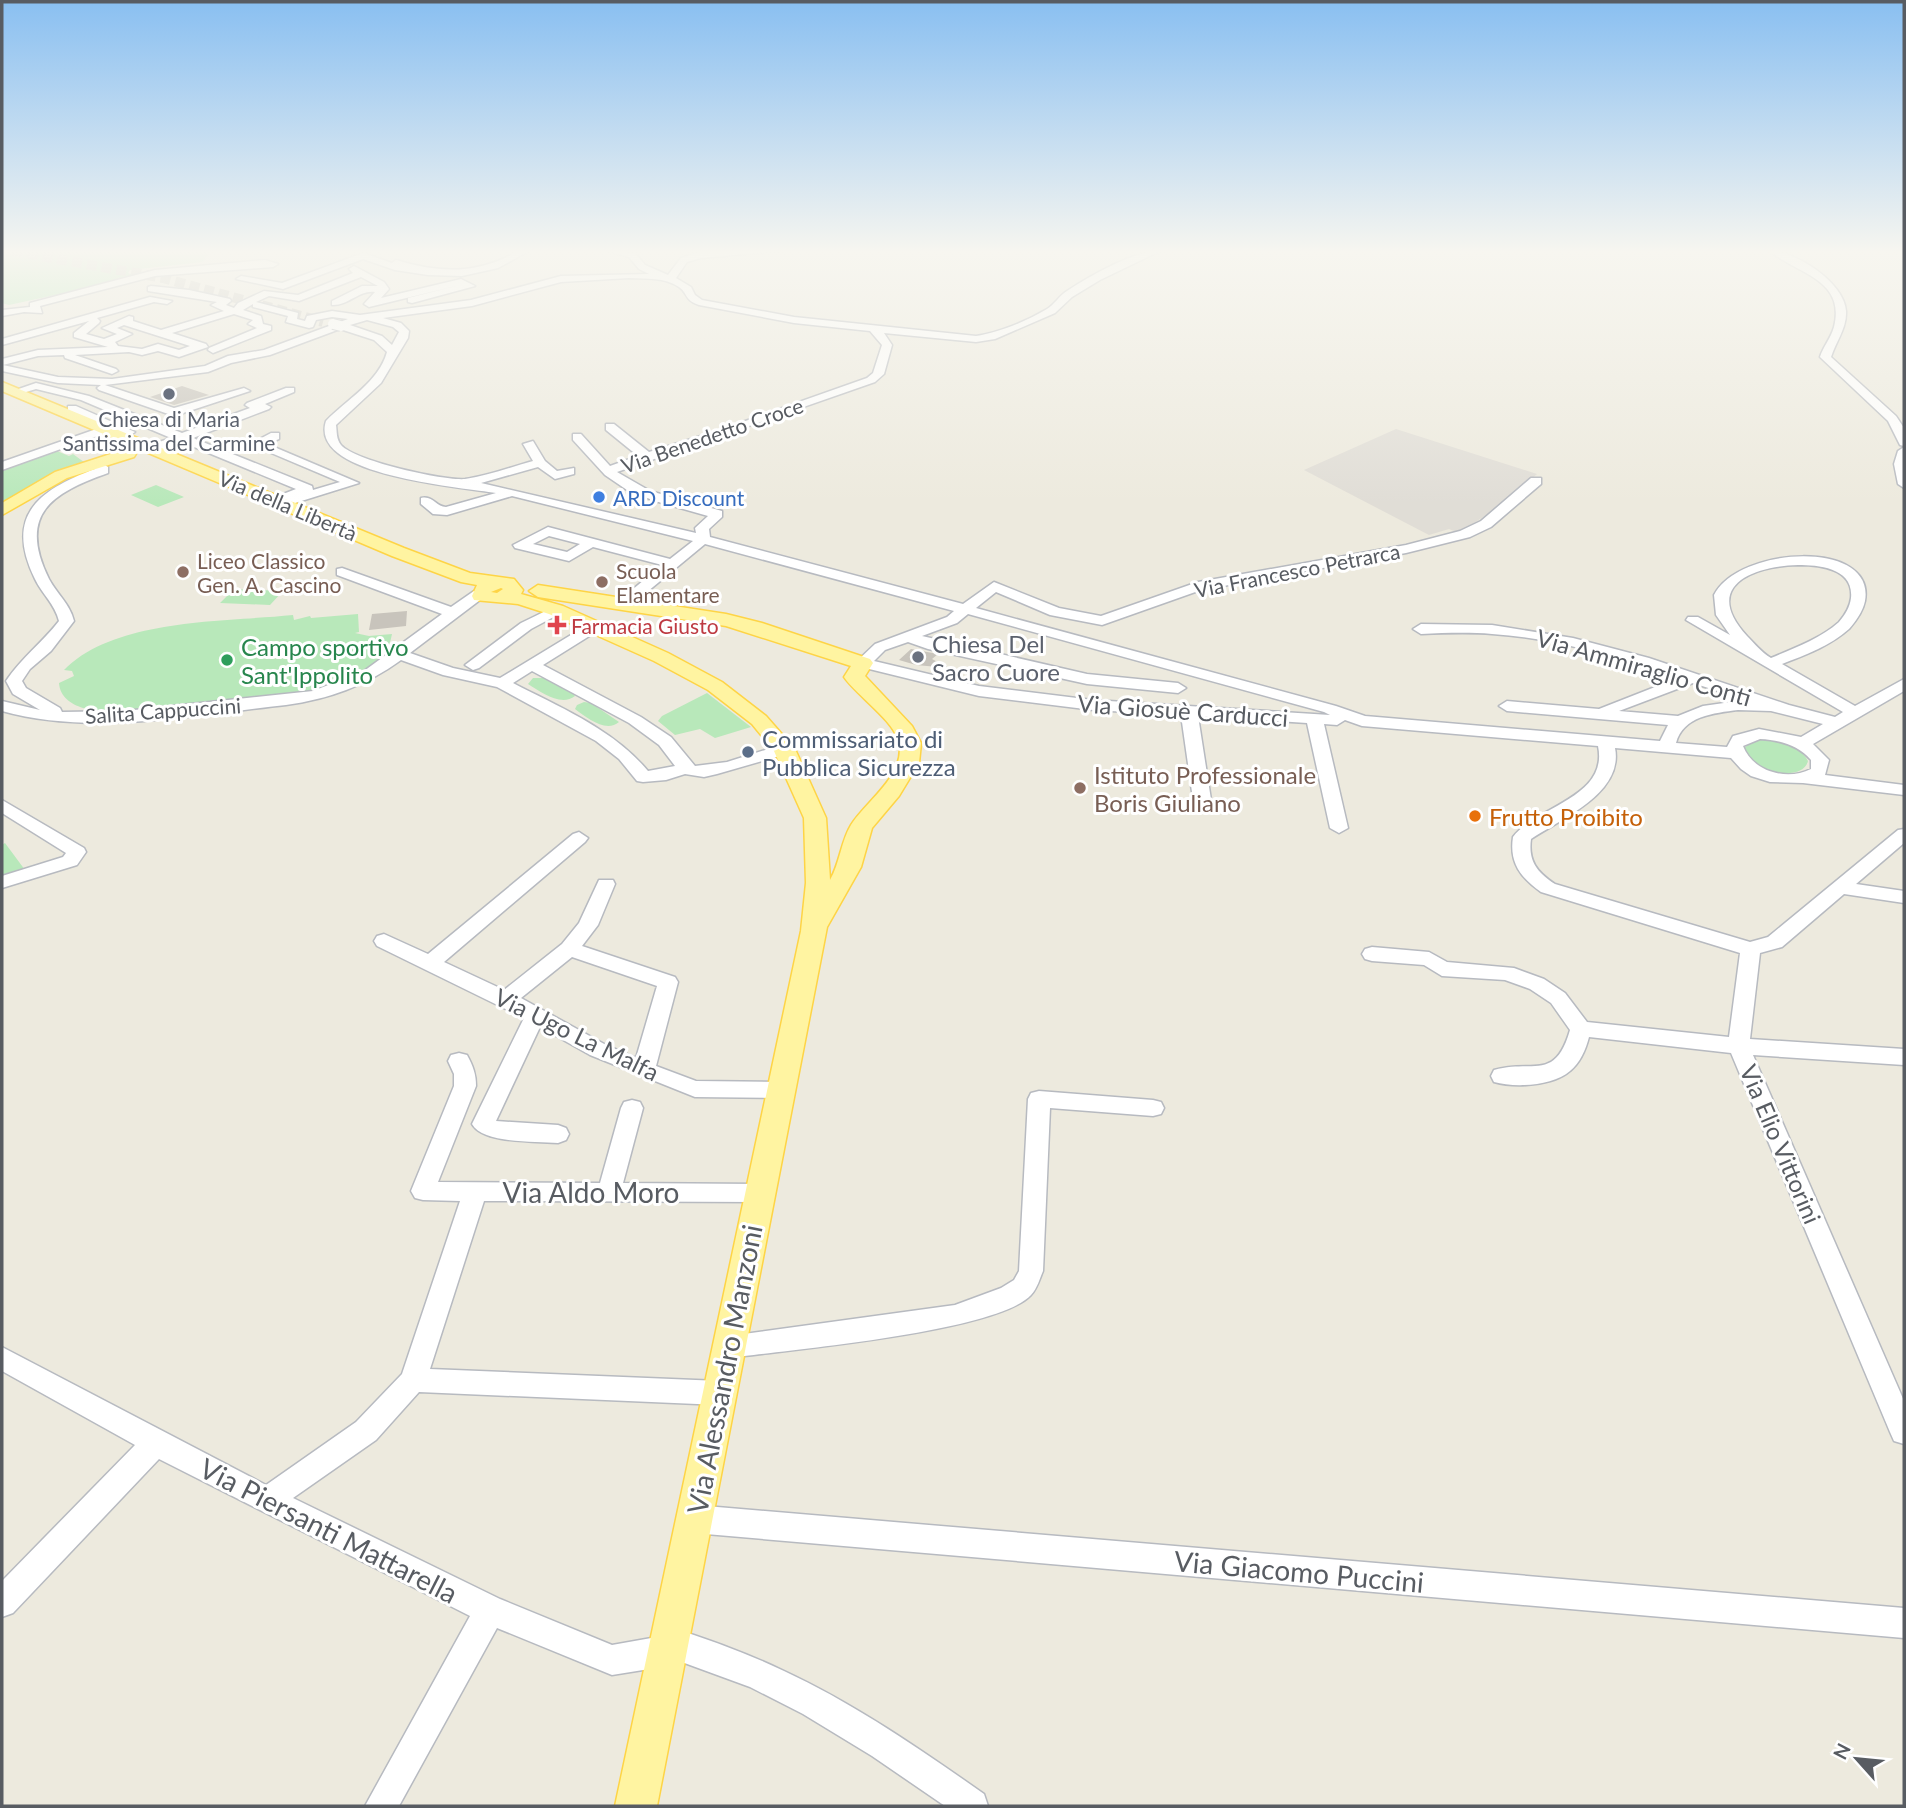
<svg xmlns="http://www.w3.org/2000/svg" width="1906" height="1808" font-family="Lato,sans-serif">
<rect width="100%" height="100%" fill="#edeade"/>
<!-- industrial -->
<path fill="#e0ddd6" d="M 1396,429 L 1537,474 L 1504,503 L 1459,533 L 1449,529 L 1429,535 L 1304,470 Z"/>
<!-- green -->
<path fill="#b8e8ba" d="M 12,251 L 212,251 L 202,262 L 130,270 L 128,273 L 131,274 L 131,277 L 64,293 L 66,295 L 59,297 L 55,295 L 9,305 L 2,303 L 2,254 Z
M 57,451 L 69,456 L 73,454 L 88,465 L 42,481 L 2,504 L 2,470 Z
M 156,485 L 184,497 L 158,507 L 131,495 Z
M 234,589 L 283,591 L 270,605 L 220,603 Z
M 358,614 L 359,632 L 355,633 L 369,636 L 392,634 C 387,667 347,681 319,689 C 296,696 268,696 244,698 C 202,703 121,719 83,708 C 71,704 60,697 59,683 L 74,676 L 72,671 L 64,670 C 115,618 225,622 293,615 L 294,620 L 310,616 L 311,618 Z
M 533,678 L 544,678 L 572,692 L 575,696 C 561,707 541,692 528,684 Z
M 707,693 L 751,727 L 715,738 L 700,729 L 675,735 L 658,721 L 662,716 Z
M 584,702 L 591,703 L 619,722 C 606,733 587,718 575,709 L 577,705 Z
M 1761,739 C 1779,740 1799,744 1808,761 C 1803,782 1759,772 1749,759 C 1746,756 1746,752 1744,748 L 1753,741 Z
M 5,843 L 25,870 L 2,877 L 2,845 Z"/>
<!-- building -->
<path fill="#c8c4bc" d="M 182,386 L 209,395 L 174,405 L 150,397 Z
M 407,611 L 406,626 L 369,630 L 372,614 Z
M 911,649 L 938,654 L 932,659 L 949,668 L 916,665 L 899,660 Z"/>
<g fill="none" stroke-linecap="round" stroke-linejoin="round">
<!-- minor-tunnel -->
<path stroke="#c8c6bf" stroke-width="10" stroke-dasharray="10 5" stroke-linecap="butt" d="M 13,251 L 163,278 L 323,322"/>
<defs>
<path id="minor" d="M 518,251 L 529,251 L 498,268 L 462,276 L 428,275 L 395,270 L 363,259 L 283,289 L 236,279 L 241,276 L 282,283 L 363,253 L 392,263 L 396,260 C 439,273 477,275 518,251 Z
M 608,251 L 635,253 L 645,265 L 668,275 L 681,258 L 700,252 L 778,251 L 701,258 L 687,262 L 676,278 L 691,287 L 695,295 L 702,300 L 794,317 L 976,336 C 998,333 1027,321 1047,309 C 1054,305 1059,296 1067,291 C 1090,276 1133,251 1160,251 L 1100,280 L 1072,297 L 1055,313 L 995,339 L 976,342 L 884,333 L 892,345 L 884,374 L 875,382 L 617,472 L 650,491 L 722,511 L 722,517 L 709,529 L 710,537 L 963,604 L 994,582 L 1059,608 L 1101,616 L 1198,582 L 1406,545 L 1460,531 L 1481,521 L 1531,478 L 1541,478 L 1541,484 L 1491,527 L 1470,537 L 1406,553 L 1201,590 L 1102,625 L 1050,615 L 996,592 L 976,608 L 1336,706 L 1365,716 L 1660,741 L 1668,725 L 1507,711 L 1499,706 L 1507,701 L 1599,709 L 1678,678 C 1618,657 1555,638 1492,634 C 1468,632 1445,633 1421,634 L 1413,629 L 1421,624 L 1492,625 L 1573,638 L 1649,658 L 1789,705 L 1835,717 L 1843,712 L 1686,620 L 1688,617 L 1698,617 L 1730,635 L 1716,615 L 1714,595 C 1739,546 1876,539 1865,601 C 1863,611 1856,621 1849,629 C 1830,646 1805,655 1782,664 L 1855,706 L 1904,679 L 1904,691 L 1813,744 L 1829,760 L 1825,775 L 1904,785 L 1904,795 L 1803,783 L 1770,782 L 1751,776 L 1741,769 L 1731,758 L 1615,748 C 1624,793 1561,819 1531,839 C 1528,861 1537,872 1555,884 L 1750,942 L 1768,937 L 1898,830 L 1904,829 L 1904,843 L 1856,884 L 1904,891 L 1904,903 L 1844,894 L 1782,947 L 1760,953 L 1750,1039 L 1904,1049 L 1904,1065 L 1753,1055 L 1904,1401 L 1904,1444 L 1894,1441 L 1890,1432 L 1731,1053 L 1589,1037 C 1586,1049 1580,1063 1570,1071 C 1553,1086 1515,1088 1494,1082 L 1491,1076 L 1494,1070 C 1533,1059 1555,1082 1570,1030 L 1551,1003 L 1530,989 L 1505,980 L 1442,976 L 1424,965 L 1372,961 L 1365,959 L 1362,954 L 1365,949 L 1372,947 L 1429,952 L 1447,962 L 1514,968 L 1544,979 L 1565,993 L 1587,1022 L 1729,1037 L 1740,953 L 1541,892 C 1521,878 1509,863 1513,837 C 1536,806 1609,798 1598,746 L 1362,726 L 1345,720 L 1337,725 L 1324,724 L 1348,828 L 1339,833 L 1330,828 L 1307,723 L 1198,716 L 1212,806 L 1203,811 L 1194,806 L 1181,715 L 1093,710 L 979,696 L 857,666 L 855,663 L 875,644 L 947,617 L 954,611 L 705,544 L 630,606 L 620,606 L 618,603 L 620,600 L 662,565 L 593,547 L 569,561 L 515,548 L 513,545 L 548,527 L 670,559 L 693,541 L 512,496 L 447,515 L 433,514 L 421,504 L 421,498 C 433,495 436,507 446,507 L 496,493 C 462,487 308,476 326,421 C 346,400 379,382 387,352 L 374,340 L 340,329 L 270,355 L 231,363 L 208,372 L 105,385 L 174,408 L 244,388 L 250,391 L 174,416 L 99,390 L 97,388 L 101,385 L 58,383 L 2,371 L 2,359 L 38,350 L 108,347 L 74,337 L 74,333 L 89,321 L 2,345 L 2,339 L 150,297 L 172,301 L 167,304 L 154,302 L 97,318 L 100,321 L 99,323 L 86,334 L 104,339 L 117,334 L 102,328 L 129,316 L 133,317 L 133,321 L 161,330 L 224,311 L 211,305 L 217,302 L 148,291 L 148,287 L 151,286 L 189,290 L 230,299 L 231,301 L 226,305 L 234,308 L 238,303 L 264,291 L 298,295 L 353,273 L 349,269 L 354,266 L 384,282 L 389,289 L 381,298 L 461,279 L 475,286 L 412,303 L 408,302 L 408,298 L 460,285 L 369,307 L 364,304 L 375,292 C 359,290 348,306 332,305 L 332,301 L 362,286 L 378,286 L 361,277 L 299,301 L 269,296 L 256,302 L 298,313 L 297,319 L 305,321 L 307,316 L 332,311 L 360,315 L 471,300 L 561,276 L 649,274 L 639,269 L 629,257 ZM 629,278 C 647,279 664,277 679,287 C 688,293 684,300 699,305 L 794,323 L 870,331 L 882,345 L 873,373 L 867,378 L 717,431 L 649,452 L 614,424 L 606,424 L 606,430 L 638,456 L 610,466 L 581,434 L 573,434 L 573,440 L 605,475 L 627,490 L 655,501 L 708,516 L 695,528 L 696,533 L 481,483 L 538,467 L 555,479 L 574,474 L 574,468 L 557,471 L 545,461 L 533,441 L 523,444 L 533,461 C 511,467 487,476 465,479 C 444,481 355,461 341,445 C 336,439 337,432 336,425 L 381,383 L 408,338 L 409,331 L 401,323 L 383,318 L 472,306 L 561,282 ZM 253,304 L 253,307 L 288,316 L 286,322 L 309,328 L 313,327 L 316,320 L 332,317 L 348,319 L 264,350 L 228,356 L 205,366 L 112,379 L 58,377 L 3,365 L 38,356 L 64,355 L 65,358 L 112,374 L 118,371 L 116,369 L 75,355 L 129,352 L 142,355 L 158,351 L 179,357 L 208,347 L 206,344 L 172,333 L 234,314 L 253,320 L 248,324 L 257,328 L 209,348 L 208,350 L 213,353 L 271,330 L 271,326 L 263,324 L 261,316 L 243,310 ZM 367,320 L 393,327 L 399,332 L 392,345 L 382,336 L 350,325 ZM 124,325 L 190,346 L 179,350 L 158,344 L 142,349 L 118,346 L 115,342 L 132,334 L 117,328 ZM 549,536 L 580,544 L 567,552 L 533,544 ZM 1798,565 C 1819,565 1854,568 1851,598 C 1850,607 1845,615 1839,622 C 1820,639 1794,648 1771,658 C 1761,652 1755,644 1747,636 C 1702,587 1751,566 1798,565 ZM 968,614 L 1324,712 L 1330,715 L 1093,700 L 979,686 L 874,661 L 885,650 L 908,642 L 928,649 L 1087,684 L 1178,693 L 1186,688 L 1178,683 L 1087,674 L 922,636 L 957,623 ZM 1693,683 L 1745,700 L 1703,706 L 1678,716 L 1619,711 ZM 1738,710 L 1771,711 L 1823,724 L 1801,737 L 1759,729 L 1733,736 L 1727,747 L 1676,743 C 1683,716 1714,713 1738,710 ZM 1760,739 C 1780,740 1798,745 1811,760 L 1811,769 C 1787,781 1753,772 1743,746 Z
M 1770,251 C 1795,251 1844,282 1846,311 C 1847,328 1836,341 1831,357 L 1896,416 L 1904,428 L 1904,446 L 1900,445 L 1888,421 L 1820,357 C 1823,347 1831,338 1834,327 C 1846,279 1797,274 1770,251 Z
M 265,260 L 278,264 L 273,267 L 155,276 L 40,306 L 42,313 L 24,312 L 2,316 L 2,310 L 30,307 L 30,303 L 155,270 Z
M 36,383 L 89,396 L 182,433 L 250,408 L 245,405 L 247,403 L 286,388 L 294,388 L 294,392 L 265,404 L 271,407 L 269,409 L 193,438 L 312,486 L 313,490 L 340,482 L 250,444 L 271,433 L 279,433 L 279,439 L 267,444 L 359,483 L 295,503 L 290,501 L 273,504 L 273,498 L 296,489 L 182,442 L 158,451 L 150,451 L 150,445 L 171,438 L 81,400 L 36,389 L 16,395 L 10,392 Z
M 68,406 L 76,406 L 135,432 L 129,436 L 114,430 L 2,470 L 2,462 L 105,426 L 68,410 Z
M 1904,447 L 1904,488 L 1898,484 L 1894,464 L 1898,451 Z
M 96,460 L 108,467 L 108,473 C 52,493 17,514 49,579 C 57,594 70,604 74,621 L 51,651 L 30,669 L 22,681 L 26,688 L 60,708 L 62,712 L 125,711 L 313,691 L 364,671 L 442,614 L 337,575 L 337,569 L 342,568 L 451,607 L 474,591 L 484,591 L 486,594 L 484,597 L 410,653 L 453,668 L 500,678 L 589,624 L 599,624 L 602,627 L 599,630 L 543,665 L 641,717 L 671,737 L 695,766 L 727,762 L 784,744 L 792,749 L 790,753 L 717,774 L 704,777 L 685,774 L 666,780 L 643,782 L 637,781 L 619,759 L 596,741 L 497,687 L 443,675 L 401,660 C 365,686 329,699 286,705 C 196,715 90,736 2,711 L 2,701 L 40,710 L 13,694 L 6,681 C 21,658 43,642 59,621 C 55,604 42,594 35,579 C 4,516 38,490 95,469 L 90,464 ZM 532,671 L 629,723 L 659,745 L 675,766 L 648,771 C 613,729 561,708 513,683 Z
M 556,606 L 561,607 L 563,610 L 561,613 L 531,629 L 479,668 L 473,670 L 465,665 L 521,623 Z
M 2,800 L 84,848 L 86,852 L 77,865 L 2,888 L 2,876 L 63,857 L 66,853 L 2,813 Z
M 579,832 L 588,838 L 585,842 L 444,962 L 504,990 L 562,944 L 579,923 L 599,880 L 613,880 L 615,884 L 598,925 L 582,946 L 675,977 L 678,982 L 656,1066 L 696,1081 L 780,1082 L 788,1084 L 791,1090 L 788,1096 L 780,1098 L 695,1097 L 590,1055 L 540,1027 L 496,1121 L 558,1125 L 566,1128 L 569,1134 L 566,1140 L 558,1143 C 536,1141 483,1144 472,1124 L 524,1018 L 377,946 L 374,941 L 377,936 L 384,934 L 428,954 L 573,834 ZM 572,957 L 657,986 L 636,1058 L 606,1045 L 521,998 Z
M 459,1053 L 467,1055 C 473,1066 476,1074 476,1086 L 438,1182 L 600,1183 L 621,1108 L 624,1102 L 632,1100 L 640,1102 L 643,1108 L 623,1183 L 759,1184 L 767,1186 L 771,1193 L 767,1200 L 759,1202 L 484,1201 L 430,1369 L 720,1381 L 729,1385 L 733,1393 L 729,1401 L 720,1405 L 419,1392 L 376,1440 L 293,1498 L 500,1599 L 612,1645 L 657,1637 L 659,1631 L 670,1627 C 709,1640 747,1653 784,1671 C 855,1704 920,1749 984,1794 L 988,1806 L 945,1806 L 872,1756 L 803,1714 L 750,1687 L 679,1661 L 668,1666 L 612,1675 L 497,1628 L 399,1806 L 365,1806 L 470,1616 L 159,1459 L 13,1613 L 2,1617 L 2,1581 L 135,1445 L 2,1371 L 2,1347 L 266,1485 L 356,1422 L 402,1374 L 460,1201 L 423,1200 L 415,1198 L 411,1191 L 454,1086 L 454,1074 L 448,1061 L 451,1055 Z
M 1039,1091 L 1153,1100 L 1161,1102 L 1164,1108 L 1161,1114 L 1153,1116 L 1050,1108 L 1043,1271 C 1040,1278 1037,1289 1031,1295 C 997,1332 787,1350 729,1358 L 720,1355 L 716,1347 L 720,1339 L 729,1336 L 955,1305 L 1001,1288 L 1014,1280 L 1019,1271 L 1028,1099 L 1031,1093 Z
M 694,1505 L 1904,1608 L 1904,1638 L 694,1533 L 684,1529 L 680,1519 L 684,1509 Z"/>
<path id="major" d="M 2,382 L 404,548 L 470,573 L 514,579 L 523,590 L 521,594 L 563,606 L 668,653 L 722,682 L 766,716 L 795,749 L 826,818 L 830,880 C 840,863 841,841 851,825 C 866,801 906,775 899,743 C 895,721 857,696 844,677 L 851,666 L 726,626 L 538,597 L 529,591 L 538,585 L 726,614 L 762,623 L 870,659 L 873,663 L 865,676 L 912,726 L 921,743 L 919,763 L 899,796 L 872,828 L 861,867 L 827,927 L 657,1806 L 615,1806 L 801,931 L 806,883 L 804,818 L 774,751 L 752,724 L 708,690 L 654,661 L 549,614 L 518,604 L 474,600 L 472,596 L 477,585 L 461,582 L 392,556 L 139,449 L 134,457 L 67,478 L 2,515 L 2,503 L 55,472 L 123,450 L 111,441 L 113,438 L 2,391 ZM 501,588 L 503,589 L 497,593 L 491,592 Z"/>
</defs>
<!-- minor casing -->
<use href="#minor" stroke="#b7bac0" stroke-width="3"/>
<!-- major casing -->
<use href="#major" stroke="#fed446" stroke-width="3"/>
<!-- minor -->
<use href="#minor" fill="#fff" fill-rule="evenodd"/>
<!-- major -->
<use href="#major" fill="#fff4a1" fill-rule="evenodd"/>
<defs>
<path id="minor-bridge" d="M 333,324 L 341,326"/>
</defs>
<!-- minor-bridge casing -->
<use href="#minor-bridge" stroke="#b7bac0" stroke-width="12" stroke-linecap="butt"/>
<!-- minor-bridge -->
<use href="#minor-bridge" stroke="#fff" stroke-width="10"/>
</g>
<!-- sky -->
<linearGradient id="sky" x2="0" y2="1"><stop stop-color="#89bff1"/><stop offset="0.5" stop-color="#f7f6f0"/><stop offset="1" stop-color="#f7f6f0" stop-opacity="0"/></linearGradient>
<rect width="1906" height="504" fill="url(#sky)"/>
<!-- markers -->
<g fill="#6b7280" stroke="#fff" stroke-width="2.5">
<circle cx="169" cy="394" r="7"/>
<circle cx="918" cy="657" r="7"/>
</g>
<circle fill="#3f7fe0" stroke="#fff" stroke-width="2.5" cx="599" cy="497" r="7"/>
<g fill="#8d6e63" stroke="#fff" stroke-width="2.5">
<circle cx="183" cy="572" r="7"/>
<circle cx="602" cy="582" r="7"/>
<circle cx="1080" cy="788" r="7"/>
</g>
<path fill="#e0444e" stroke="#fff" stroke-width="2.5" d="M553.5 614.5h7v7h7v7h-7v7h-7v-7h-7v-7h7z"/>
<circle fill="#2e9e5b" stroke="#fff" stroke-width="2.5" cx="227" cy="660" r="7"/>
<circle fill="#5c6f8a" stroke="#fff" stroke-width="2.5" cx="748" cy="752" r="7"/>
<circle fill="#e8710a" stroke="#fff" stroke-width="2.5" cx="1475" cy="816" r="7"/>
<g text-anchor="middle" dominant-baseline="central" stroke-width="6" stroke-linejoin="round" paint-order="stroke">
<!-- far-worship labels -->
<g font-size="21" fill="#5b616d" stroke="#fff">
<text x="169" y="418">Chiesa di Maria<tspan x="169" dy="24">Santissima del Carmine</tspan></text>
</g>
<!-- far-street labels -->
<g font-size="21" fill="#585c62" stroke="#fff">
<text transform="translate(712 435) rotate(-19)">Via Benedetto Croce</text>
<text transform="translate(288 505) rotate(23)">Via della Libertà</text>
<text transform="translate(1297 570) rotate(-11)">Via Francesco Petrarca</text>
<text transform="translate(163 710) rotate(-4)">Salita Cappuccini</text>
</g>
<!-- far-shop labels -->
<g font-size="21" fill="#366cbe" stroke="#fff" text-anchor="start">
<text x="613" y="497">ARD Discount</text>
</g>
<!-- far-education labels -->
<g font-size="21" fill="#785e54" stroke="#fff" text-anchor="start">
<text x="197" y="560">Liceo Classico<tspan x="197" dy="24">Gen. A. Cascino</tspan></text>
<text x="616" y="570">Scuola<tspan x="616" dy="24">Elamentare</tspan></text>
</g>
<!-- far-health labels -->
<g font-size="21" fill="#be3a42" stroke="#fff" text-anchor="start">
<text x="571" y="625">Farmacia Giusto</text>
</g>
<!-- worship labels -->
<g font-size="24" fill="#5b616d" stroke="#fff" text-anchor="start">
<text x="932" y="643">Chiesa Del<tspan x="932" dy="28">Sacro Cuore</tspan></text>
</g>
<!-- leisure labels -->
<g font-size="24" fill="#27864d" stroke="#fff" text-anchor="start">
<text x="241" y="646">Campo sportivo<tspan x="241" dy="28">Sant'Ippolito</tspan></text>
</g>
<!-- street labels -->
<g font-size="24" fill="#585c62" stroke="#fff">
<text transform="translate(1644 667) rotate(16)">Via Ammiraglio Conti</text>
<text transform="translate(1183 710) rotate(4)">Via Giosuè Carducci</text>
<text transform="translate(577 1034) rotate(26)">Via Ugo La Malfa</text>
<text transform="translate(1781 1144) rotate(67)">Via Elio Vittorini</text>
</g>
<!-- service labels -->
<g font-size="24" fill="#4e5e75" stroke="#fff" text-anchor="start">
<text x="762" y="738">Commissariato di<tspan x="762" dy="28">Pubblica Sicurezza</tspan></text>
</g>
<!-- education labels -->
<g font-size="24" fill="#785e54" stroke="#fff" text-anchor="start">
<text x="1094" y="774">Istituto Professionale<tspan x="1094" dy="28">Boris Giuliano</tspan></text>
</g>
<!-- food labels -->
<g font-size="24" fill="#c56008" stroke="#fff" text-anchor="start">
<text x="1489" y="816">Frutto Proibito</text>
</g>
<!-- near-street labels -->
<g font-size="28" fill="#585c62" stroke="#fff">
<text x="591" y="1192">Via Aldo Moro</text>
<text transform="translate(724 1369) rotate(-79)">Via Alessandro Manzoni</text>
<text transform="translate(329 1530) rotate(27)">Via Piersanti Mattarella</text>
<text transform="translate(1299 1571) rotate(5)">Via Giacomo Puccini</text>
</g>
</g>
<!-- border -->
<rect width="1906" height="1808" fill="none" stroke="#585c62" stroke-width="7"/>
<!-- north arrow -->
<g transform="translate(1857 1759) rotate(297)" stroke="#ffffff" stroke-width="5" paint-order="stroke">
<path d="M0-5L12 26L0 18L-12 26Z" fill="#585c62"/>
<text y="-10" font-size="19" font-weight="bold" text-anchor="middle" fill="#585c62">N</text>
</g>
</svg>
